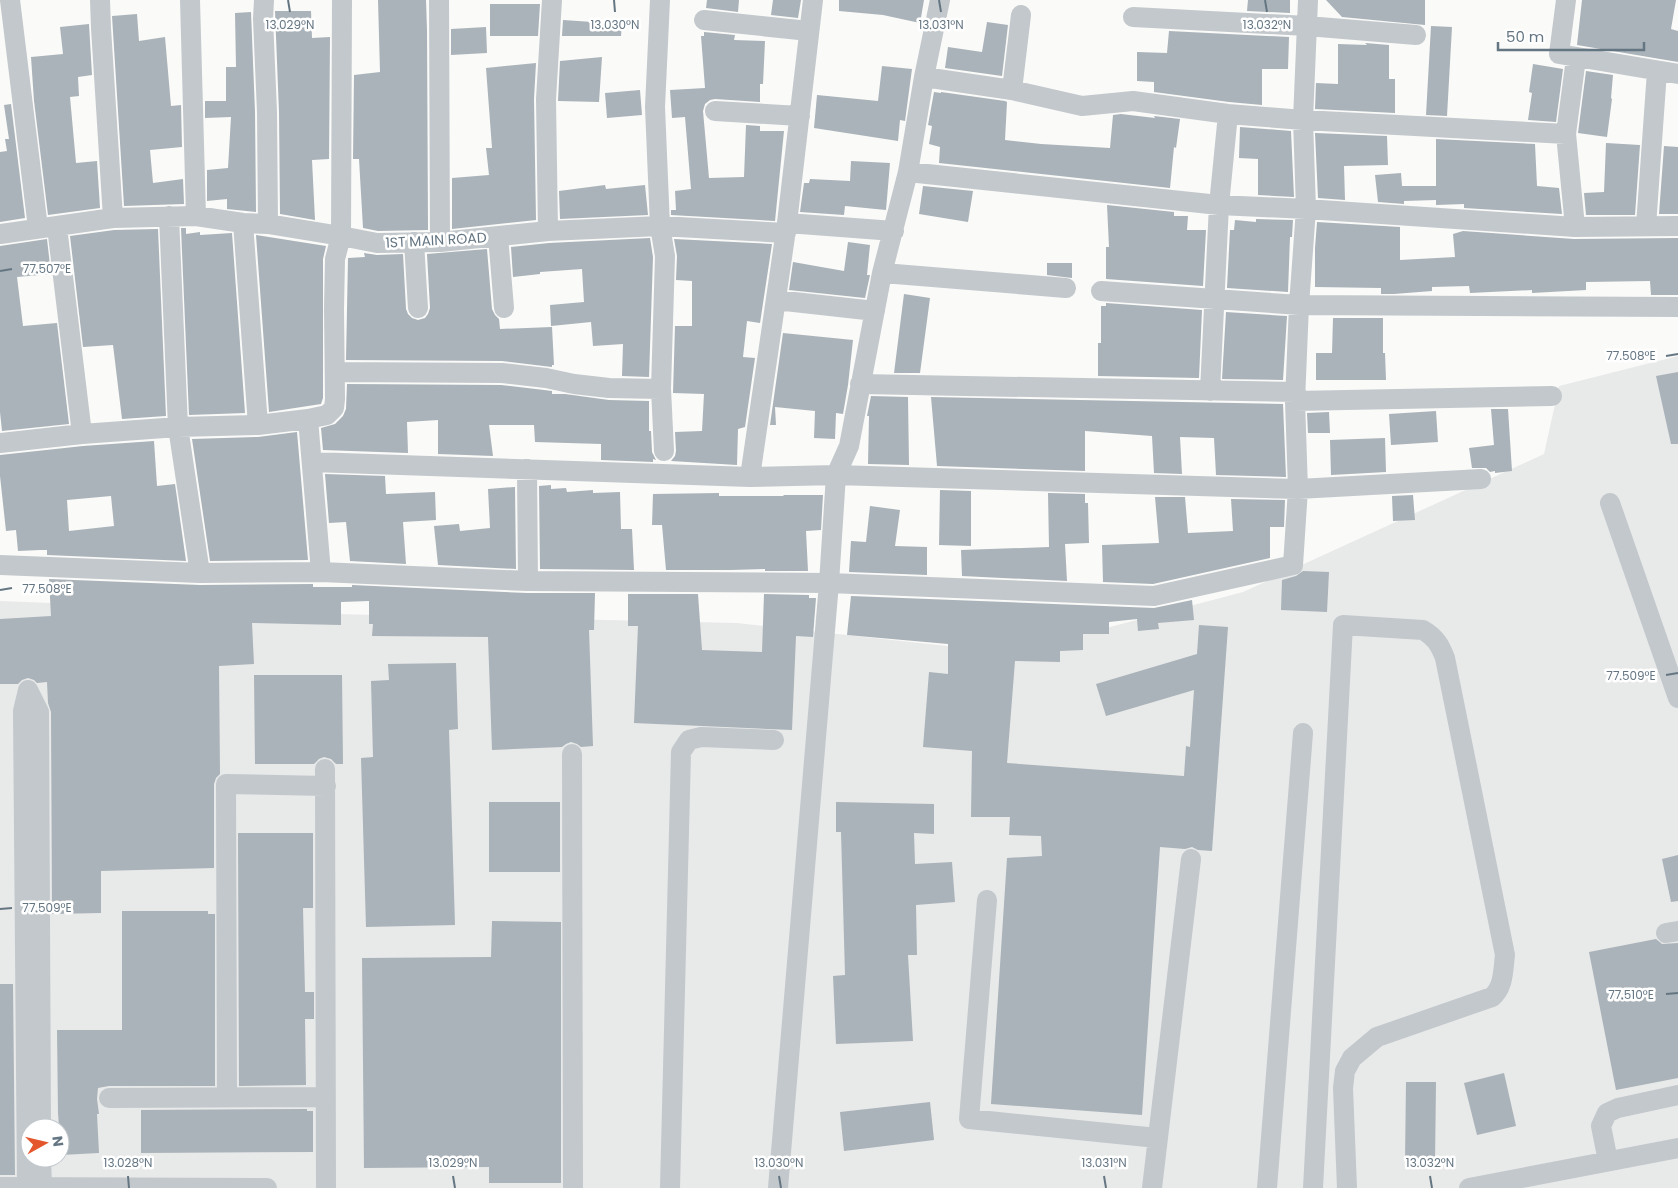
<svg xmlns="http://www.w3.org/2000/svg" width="1678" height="1188" font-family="Poppins,sans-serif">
<rect width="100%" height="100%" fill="#fafaf8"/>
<!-- built -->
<path fill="#e8e9e9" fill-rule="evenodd" d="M 1678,356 L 1678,1188 L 0,1188 L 0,601 L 335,614 L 737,623 L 1011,653 L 1243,592 L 1544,454 L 1559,386 ZM 30,1128 L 60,1128 L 60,1158 L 30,1158 Z"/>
<!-- building -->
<path fill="#aab3b9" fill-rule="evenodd" d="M 378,0 L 426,0 L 427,30 L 428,230 L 378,231 L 363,228 L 359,159 L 353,159 L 354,75 L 380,72 Z
M 707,0 L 739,0 L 738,12 L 706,8 Z
M 773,0 L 801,0 L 798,18 L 771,15 Z
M 839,0 L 924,0 L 920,23 L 883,15 L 839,11 Z
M 1248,0 L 1290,0 L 1290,13 L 1247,11 Z
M 1326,0 L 1425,0 L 1425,25 L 1342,17 Z
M 1582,0 L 1676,0 L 1671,29 L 1678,31 L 1678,62 L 1577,45 Z
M 490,4 L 540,4 L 538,36 L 490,36 Z
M 275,11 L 311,11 L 312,38 L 330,37 L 329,159 L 312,160 L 315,220 L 280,214 L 279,112 Z
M 251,12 L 255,112 L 256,212 L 227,209 L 227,199 L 207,201 L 207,170 L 228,168 L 231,117 L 205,118 L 205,101 L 226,101 L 226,67 L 236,67 L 235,13 Z
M 137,14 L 139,41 L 165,37 L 171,106 L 181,105 L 182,147 L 150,150 L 153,183 L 183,179 L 184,204 L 124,206 L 112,16 Z
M 563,20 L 622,24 L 621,36 L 562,36 Z
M 987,22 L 1008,25 L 1002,76 L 945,68 L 948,47 L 982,52 Z
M 89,24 L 92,75 L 78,77 L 79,96 L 70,97 L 76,163 L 97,161 L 100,208 L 48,215 L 34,101 L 31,57 L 63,54 L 60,27 Z
M 1431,26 L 1452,27 L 1447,116 L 1426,115 Z
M 486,27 L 487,53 L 451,55 L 451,29 Z
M 1169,31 L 1289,37 L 1288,69 L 1262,69 L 1262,105 L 1229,102 L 1154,92 L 1154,82 L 1137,81 L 1137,52 L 1167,53 Z
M 704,32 L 735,35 L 734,40 L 765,41 L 763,84 L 760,84 L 760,102 L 715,99 L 710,100 L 705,104 L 703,111 L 709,178 L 744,177 L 746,125 L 760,126 L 760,131 L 784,131 L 775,221 L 671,215 L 671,210 L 676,210 L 675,191 L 691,189 L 685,117 L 672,118 L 670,90 L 705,88 L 701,36 L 704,36 Z
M 1365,43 L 1389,45 L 1389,79 L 1395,79 L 1395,113 L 1315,109 L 1316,83 L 1338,84 L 1338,44 L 1367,45 Z
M 602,57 L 599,102 L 558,101 L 560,61 Z
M 536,63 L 534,99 L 536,220 L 452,229 L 452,178 L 489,175 L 486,148 L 492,148 L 486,68 Z
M 1533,64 L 1563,69 L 1556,122 L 1528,120 L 1532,93 L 1529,92 Z
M 882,66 L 912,69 L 905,121 L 900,120 L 898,141 L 814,128 L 817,95 L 878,101 Z
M 1586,71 L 1613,75 L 1611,98 L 1612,99 L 1607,137 L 1578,133 Z
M 640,90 L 642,115 L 607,118 L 605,93 Z
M 934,92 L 941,93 L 941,92 L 1005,101 L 1007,102 L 1005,140 L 1041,144 L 1110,148 L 1113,115 L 1121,114 L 1155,118 L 1154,116 L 1180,119 L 1176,148 L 1174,147 L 1170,188 L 939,163 L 940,147 L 929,144 L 932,126 L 928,125 Z
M 11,104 L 25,218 L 0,222 L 0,152 L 7,151 L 5,139 L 9,139 L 4,105 Z
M 1240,127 L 1291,131 L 1294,197 L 1258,195 L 1258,159 L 1239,158 Z
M 1315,133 L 1387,136 L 1388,165 L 1344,166 L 1345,200 L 1318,198 Z
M 1436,139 L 1535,144 L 1537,186 L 1559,188 L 1562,214 L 1464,208 L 1464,204 L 1436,205 L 1436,200 L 1404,201 L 1404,204 L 1378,202 L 1375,175 L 1401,173 L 1402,186 L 1436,186 Z
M 1606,143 L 1640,145 L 1635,215 L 1586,215 L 1584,193 L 1604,192 Z
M 1664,146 L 1678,147 L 1678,214 L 1659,214 Z
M 851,161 L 890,163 L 886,210 L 845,206 L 844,215 L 800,212 L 804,183 L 809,183 L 810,179 L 850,181 Z
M 605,185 L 606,189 L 645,185 L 648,215 L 560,219 L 559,191 Z
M 923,186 L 973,191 L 968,222 L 919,214 Z
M 1107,205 L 1174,212 L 1174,216 L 1188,216 L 1187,230 L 1206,230 L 1203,286 L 1106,279 L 1106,247 L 1109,247 Z
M 1256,219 L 1293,220 L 1292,237 L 1290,237 L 1288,292 L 1227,288 L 1230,230 L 1234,230 L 1235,220 L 1256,222 Z
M 1317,222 L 1400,227 L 1400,260 L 1455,257 L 1453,234 L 1463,231 L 1574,239 L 1678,238 L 1678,295 L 1651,295 L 1650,281 L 1586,282 L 1586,290 L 1532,293 L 1532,290 L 1470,293 L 1469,286 L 1432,287 L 1432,291 L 1394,294 L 1381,294 L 1381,288 L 1315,287 L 1315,248 Z
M 181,228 L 186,228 L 186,234 L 200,232 L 200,235 L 232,233 L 245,413 L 189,415 Z
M 158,229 L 166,416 L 122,419 L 113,345 L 83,347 L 70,236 L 114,230 Z
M 256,235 L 326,246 L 323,259 L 323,398 L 321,404 L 269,412 Z
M 650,238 L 653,257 L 649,377 L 622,376 L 623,344 L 593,346 L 591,322 L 551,326 L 550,305 L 584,302 L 582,269 L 540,272 L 540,274 L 513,277 L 511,247 L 549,243 Z
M 47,239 L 51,274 L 17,277 L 23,326 L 57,323 L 69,424 L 2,431 L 0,412 L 0,246 Z
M 674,239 L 772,244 L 760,323 L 747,321 L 743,357 L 755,358 L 745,427 L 738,429 L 737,465 L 671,461 L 675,456 L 676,451 L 675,432 L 702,431 L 704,394 L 673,393 L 675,326 L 692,326 L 692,281 L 676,280 L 677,256 Z
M 848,242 L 870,245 L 867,275 L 870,275 L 865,298 L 789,290 L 793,262 L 844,271 Z
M 487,249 L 492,309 L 495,315 L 499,319 L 500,329 L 552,327 L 554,365 L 552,365 L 552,367 L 502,361 L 346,360 L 348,258 L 365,257 L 364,253 L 377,255 L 403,254 L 406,309 L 408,314 L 412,318 L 418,320 L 425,318 L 428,314 L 430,308 L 427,254 Z
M 1047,263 L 1072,263 L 1072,278 L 1047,275 Z
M 904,294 L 930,298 L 920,373 L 894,373 Z
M 1106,303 L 1202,310 L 1199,378 L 1098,376 L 1098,343 L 1101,343 L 1101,306 L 1106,306 Z
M 1226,312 L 1287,316 L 1283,380 L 1222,379 Z
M 1333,318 L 1383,318 L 1383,353 L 1385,353 L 1386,380 L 1316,380 L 1316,353 L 1332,353 Z
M 783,333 L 853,340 L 848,385 L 843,414 L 836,413 L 835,439 L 814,438 L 815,411 L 775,407 L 776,425 L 770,425 Z
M 1678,372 L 1678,444 L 1671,444 L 1656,376 Z
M 347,384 L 501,385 L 544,390 L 552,391 L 552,394 L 565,394 L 609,400 L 649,401 L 649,431 L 651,431 L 652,452 L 656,460 L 653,459 L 653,462 L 601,460 L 601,444 L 535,442 L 534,425 L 489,425 L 493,456 L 438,454 L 438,420 L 407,422 L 408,453 L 323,450 L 321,428 L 335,424 L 343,416 L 346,409 Z
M 871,396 L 908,397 L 909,465 L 868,464 L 869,416 L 867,416 Z
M 931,397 L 1283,404 L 1286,477 L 1216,475 L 1214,438 L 1180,437 L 1182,474 L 1154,473 L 1152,436 L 1085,431 L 1085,471 L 937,466 Z
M 1491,409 L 1508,409 L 1512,471 L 1495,473 L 1495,471 L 1490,472 L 1486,468 L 1472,468 L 1469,448 L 1494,445 Z
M 1436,411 L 1438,442 L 1391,445 L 1389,414 Z
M 1329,412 L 1330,433 L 1308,433 L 1307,413 Z
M 297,432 L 308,560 L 210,561 L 192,439 L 258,437 Z
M 1385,438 L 1386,472 L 1331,475 L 1330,440 Z
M 154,441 L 157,486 L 175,484 L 186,561 L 47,555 L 47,550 L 40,550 L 18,551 L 16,530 L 6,531 L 0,476 L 0,455 L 83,446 ZM 111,496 L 114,526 L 69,531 L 67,500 Z
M 325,474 L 385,476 L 386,494 L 435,492 L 436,520 L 403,522 L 406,564 L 350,561 L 346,522 L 329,523 Z
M 551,485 L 551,489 L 566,488 L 567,492 L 593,490 L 593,493 L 620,492 L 621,529 L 632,529 L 634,570 L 540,569 L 539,486 Z
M 515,487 L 516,569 L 438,565 L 434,526 L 459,524 L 460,531 L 490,528 L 488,489 Z
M 940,490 L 971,491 L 971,546 L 939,545 Z
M 719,493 L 719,496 L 784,496 L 783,495 L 823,495 L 821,530 L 806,531 L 808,571 L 765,571 L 765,569 L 731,570 L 666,570 L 662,525 L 652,525 L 653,494 Z
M 1048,493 L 1085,494 L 1085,503 L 1088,503 L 1089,543 L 1065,544 L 1067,581 L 962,576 L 961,550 L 1049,547 Z
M 1413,495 L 1415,520 L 1393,521 L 1392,496 Z
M 1155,497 L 1185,497 L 1188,533 L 1233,531 L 1231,499 L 1285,500 L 1284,527 L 1270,527 L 1270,558 L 1153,584 L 1103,582 L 1102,545 L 1159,543 Z
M 870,506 L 900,510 L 895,546 L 927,547 L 927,575 L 849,572 L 851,541 L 866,542 Z
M 1303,571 L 1329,572 L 1327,612 L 1281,610 L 1282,580 L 1296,576 Z
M 49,579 L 200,585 L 313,584 L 313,587 L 352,587 L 352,585 L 527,593 L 595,593 L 594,630 L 589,630 L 593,746 L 581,747 L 577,744 L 571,742 L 566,744 L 562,747 L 492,750 L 488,637 L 372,636 L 373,624 L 369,624 L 369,601 L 341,602 L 341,625 L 252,623 L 254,664 L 219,666 L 220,774 L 216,778 L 214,784 L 214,868 L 101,871 L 101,913 L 52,914 L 51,712 L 48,703 L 47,682 L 37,683 L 34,680 L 28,678 L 22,680 L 18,684 L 0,684 L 0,619 L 51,616 Z
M 628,594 L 698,594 L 702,650 L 762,652 L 764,594 L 809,595 L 809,598 L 816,598 L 813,637 L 796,636 L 792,730 L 634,723 L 638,626 L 628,626 Z
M 851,596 L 1154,608 L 1192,600 L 1194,620 L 1158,623 L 1159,629 L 1138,631 L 1137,619 L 1109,622 L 1109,634 L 1083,634 L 1083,650 L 1060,651 L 1060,662 L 1015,661 L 1007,763 L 1184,776 L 1186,746 L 1190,747 L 1194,690 L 1106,716 L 1096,684 L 1197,654 L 1199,625 L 1228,627 L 1212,851 L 1198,850 L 1192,847 L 1185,849 L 1160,847 L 1142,1115 L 991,1104 L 1007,858 L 1042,856 L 1041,836 L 1009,835 L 1010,817 L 971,817 L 972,751 L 923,747 L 929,672 L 948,674 L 948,644 L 847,635 Z
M 456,663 L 458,729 L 449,730 L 455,925 L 366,927 L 361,758 L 373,757 L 371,681 L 389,680 L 388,664 Z
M 254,675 L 342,675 L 343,764 L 336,764 L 331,759 L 324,757 L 319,759 L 314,764 L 255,764 Z
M 489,802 L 560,802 L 560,872 L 489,872 Z
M 836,802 L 934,804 L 934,834 L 914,833 L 915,864 L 952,862 L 955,902 L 916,905 L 917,955 L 908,955 L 913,1041 L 836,1044 L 833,976 L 845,975 L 841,832 L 836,832 Z
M 238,833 L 313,833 L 313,908 L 303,908 L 305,992 L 314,992 L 314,1019 L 305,1019 L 306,1085 L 239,1086 Z
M 1678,855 L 1678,901 L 1671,902 L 1662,859 Z
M 122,911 L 208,911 L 208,914 L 215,914 L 215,1086 L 109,1086 L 98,1088 L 97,1099 L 99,1114 L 97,1114 L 99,1153 L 61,1155 L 58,1113 L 57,1030 L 122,1030 Z
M 492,921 L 561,922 L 561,1183 L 489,1183 L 489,1167 L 364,1168 L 362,958 L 491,957 Z
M 1656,939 L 1662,944 L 1678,943 L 1678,1078 L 1616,1090 L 1589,952 Z
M 0,984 L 13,984 L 15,1175 L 0,1175 Z
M 1504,1073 L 1516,1126 L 1477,1135 L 1464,1083 Z
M 1406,1082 L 1436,1082 L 1435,1162 L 1405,1162 Z
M 930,1102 L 934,1140 L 844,1151 L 840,1112 Z
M 307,1109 L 307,1111 L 313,1111 L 313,1152 L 141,1153 L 141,1110 Z"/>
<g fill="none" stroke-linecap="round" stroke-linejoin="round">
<!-- minor -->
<path stroke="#c3c8cc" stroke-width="20" d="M 10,0 L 38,228
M 100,0 L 101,28 L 113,218
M 190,0 L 196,216
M 264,0 L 263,19 L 267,112 L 268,224
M 439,0 L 440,242
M 660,0 L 655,107 L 660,226 L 665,256 L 661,389 L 664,451
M 1566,0 L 1559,54 L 1678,74
M 1133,17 L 1307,26 L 1416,35
M 704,20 L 809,31
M 924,77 L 1012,90 L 1082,106 L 1133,101 L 1228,114 L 1303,120 L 1566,134 L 1576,58
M 1012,90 L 1021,15
M 715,111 L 800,116
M 908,172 L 1219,205 L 1306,209 L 1575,227 L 1566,134
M 169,216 L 178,427 L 200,573
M 243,223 L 258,425
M 787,223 L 894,231
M 1646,226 L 1657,71
M 57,227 L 82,434
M 1575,227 L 1678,226
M 548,231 L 546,99 L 552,0
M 0,234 L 113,218 L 196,216 L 243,223 L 268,224 L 341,236 L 377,243 L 440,242 L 548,231 L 660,226 L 786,233
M 498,236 L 504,308
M 414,242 L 418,308
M 883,273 L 1066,288
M 1101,291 L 1299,305 L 1678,307
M 776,300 L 875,311
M 335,372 L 502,373 L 546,378 L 574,384 L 609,388 L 661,389
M 860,384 L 1296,392
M 1210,391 L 1219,205 L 1228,114
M 1295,401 L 1552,396
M 308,419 L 321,572
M 0,443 L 82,434 L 178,427 L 258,425 L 308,419 L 327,415 L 334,408 L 335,399 L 334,309 L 335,259 L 341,236 L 342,0
M 312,462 L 750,477 L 836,475 L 1298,489 L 1481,479
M 527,469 L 528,581
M 750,477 L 787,223 L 813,0
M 1610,503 L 1678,698
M 0,565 L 200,573 L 321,572 L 528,581 L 829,583 L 1154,596 L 1293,565 L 1298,489 L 1295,401 L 1299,305 L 1306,209 L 1303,120 L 1308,0
M 28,690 L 39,712 L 41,1128
M 572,754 L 573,1188
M 325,769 L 326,1188
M 987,900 L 969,1119 L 1157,1138
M 1666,933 L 1678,931
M 227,1097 L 226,784 L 326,786
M 109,1098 L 326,1097
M 41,1158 L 42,1187
M 1608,1161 L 1601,1126 L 1607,1113 L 1618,1108 L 1678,1095
M 0,1187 L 267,1188
M 27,1187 L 23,711 L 28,690
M 670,1188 L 681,752 L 689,740 L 701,737 L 774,740
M 778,1188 L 829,583 L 836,475 L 849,446 L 882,273 L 908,172 L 924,77 L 940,0
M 1152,1188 L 1191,859
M 1267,1188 L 1303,733
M 1313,1188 L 1343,625 L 1423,630 C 1436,638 1440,645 1445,658 L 1505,955 C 1503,970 1504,987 1492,997 L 1377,1037 L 1352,1058 L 1345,1071 L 1343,1088 L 1347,1188
M 1469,1188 L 1678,1148"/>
</g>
<!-- ticks -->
<path fill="none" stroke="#657683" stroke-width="2" d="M 288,0 L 290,12M 614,0 L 615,12M 939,0 L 941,12M 1265,0 L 1267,12M 0,271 L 12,269M 1666,356 L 1678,354M 0,590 L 12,588M 1666,675 L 1678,673M 0,909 L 12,908M 1666,994 L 1678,993M 128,1176 L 129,1188M 453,1176 L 455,1188M 779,1176 L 781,1188M 1104,1176 L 1106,1188M 1430,1176 L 1432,1188"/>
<g text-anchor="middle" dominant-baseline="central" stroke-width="5" stroke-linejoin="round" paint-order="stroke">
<!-- street labels -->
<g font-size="14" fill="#657683" stroke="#fff">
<text transform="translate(436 240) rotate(-3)">1ST MAIN ROAD</text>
</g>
</g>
<g font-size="12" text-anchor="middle" fill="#657683" stroke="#fff" stroke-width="5" stroke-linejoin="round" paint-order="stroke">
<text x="290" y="29">13.029°N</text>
<text x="615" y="29">13.030°N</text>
<text x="941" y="29">13.031°N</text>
<text x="1267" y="29">13.032°N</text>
<text x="47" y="273">77.507°E</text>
<text x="1631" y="360">77.508°E</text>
<text x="47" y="593">77.508°E</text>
<text x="1631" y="680">77.509°E</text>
<text x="47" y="912">77.509°E</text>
<text x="1631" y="999">77.510°E</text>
<text x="128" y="1167">13.028°N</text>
<text x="453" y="1167">13.029°N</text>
<text x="779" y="1167">13.030°N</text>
<text x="1104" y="1167">13.031°N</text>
<text x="1430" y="1167">13.032°N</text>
</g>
<!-- north arrow -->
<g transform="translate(45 1143) rotate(82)"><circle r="24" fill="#ffffff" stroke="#c1c8cd"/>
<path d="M0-4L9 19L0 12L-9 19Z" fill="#e4572e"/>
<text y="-8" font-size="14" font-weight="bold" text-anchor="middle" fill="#657683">N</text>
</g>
<!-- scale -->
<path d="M1498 42v8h146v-8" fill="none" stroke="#657683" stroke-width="2.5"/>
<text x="1506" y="42" font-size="15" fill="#657683" stroke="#ffffff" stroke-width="4" paint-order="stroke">50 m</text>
</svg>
